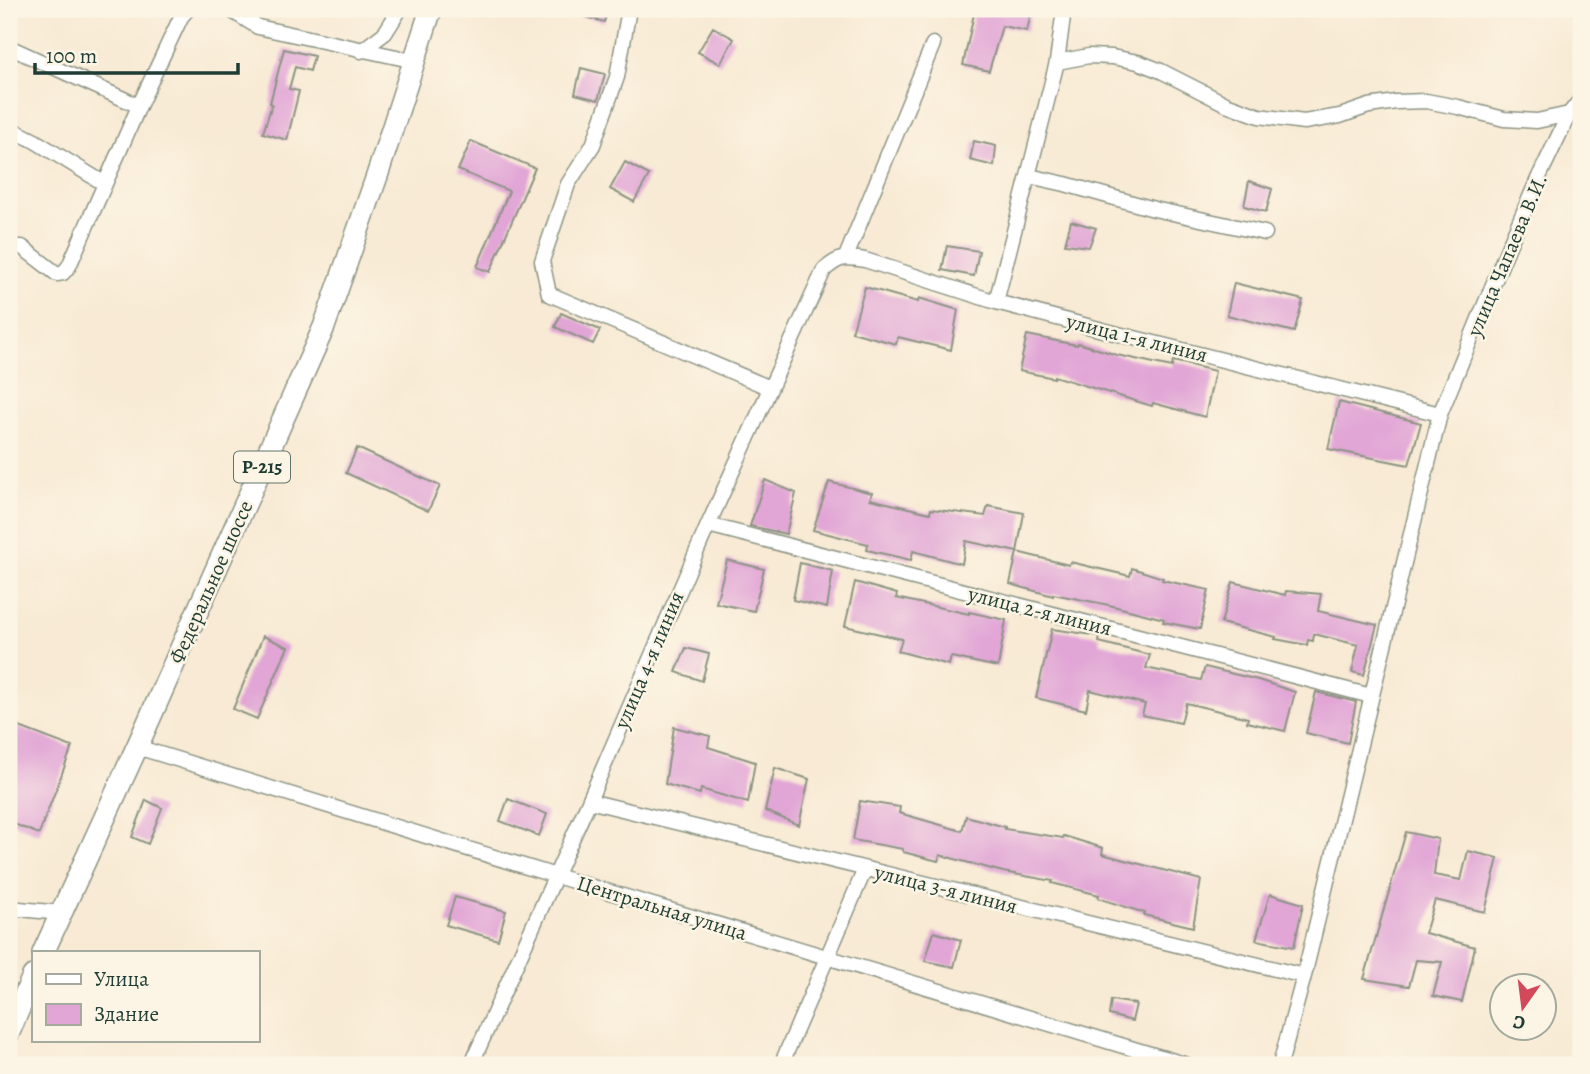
<svg xmlns="http://www.w3.org/2000/svg" width="1590" height="1074" font-family="Alegreya,serif">
<rect width="100%" height="100%" fill="#fcf5e5"/>
<filter id="ink" filterUnits="userSpaceOnUse"><feTurbulence type="fractalNoise" baseFrequency=".0143" numOctaves="2"/><feDisplacementMap in="SourceGraphic" scale="14" xChannelSelector="R" yChannelSelector="G"/><feConvolveMatrix kernelMatrix="1 2 1 2 8 2 1 2 1" color-interpolation-filters="sRGB"/></filter>
<filter id="wash" filterUnits="userSpaceOnUse"><feTurbulence type="fractalNoise" baseFrequency=".00686" numOctaves="4" result="noise"/><feDisplacementMap in="SourceGraphic" scale="28" xChannelSelector="R" yChannelSelector="G"/><feGaussianBlur stdDeviation="1.57" result="paint"/><feColorMatrix in="noise" values="0 0 0 0 0 0 0 0 0 0 0 0 0 0 0 0 0 1.4 0 .05"/><feComposite in="paint" operator="in"/></filter>
<g filter="url(#wash)">
<rect width="100%" height="100%" fill="#f8ead4"/>
<g id="blocks">
<!-- building -->
<path fill="#e1a5d6" d="M 568,9 L 608,9 L 604,22 L 568,12 Z
M 975,9 L 1032,9 L 1027,31 L 1002,26 L 989,71 L 963,65 Z
M 713,27 L 734,39 L 720,64 L 698,52 Z
M 284,49 L 314,56 L 310,71 L 295,67 L 289,89 L 299,91 L 287,140 L 263,133 L 272,104 L 270,103 Z
M 581,68 L 605,74 L 598,100 L 575,94 Z
M 471,141 L 535,168 L 490,272 L 477,267 L 509,191 L 458,170 Z
M 974,141 L 996,146 L 994,166 L 970,160 Z
M 625,162 L 649,175 L 634,202 L 610,189 Z
M 1249,181 L 1272,189 L 1266,212 L 1244,206 Z
M 1071,221 L 1096,228 L 1089,247 L 1065,244 Z
M 947,246 L 979,251 L 974,276 L 942,270 Z
M 1234,283 L 1303,300 L 1294,332 L 1227,315 Z
M 865,287 L 918,302 L 919,298 L 958,310 L 951,350 L 898,337 L 896,344 L 852,332 Z
M 561,313 L 600,330 L 593,344 L 555,327 Z
M 1027,335 L 1077,345 L 1078,343 L 1117,355 L 1172,367 L 1173,361 L 1215,371 L 1205,417 L 1153,403 L 1152,406 L 1054,376 L 1054,378 L 1019,371 Z
M 1339,402 L 1421,423 L 1409,465 L 1328,449 Z
M 357,448 L 440,486 L 428,511 L 346,473 Z
M 765,480 L 796,493 L 786,534 L 750,526 Z
M 829,482 L 872,493 L 870,499 L 930,513 L 931,509 L 985,516 L 988,506 L 1024,513 L 1017,552 L 966,541 L 962,564 L 913,551 L 911,560 L 867,550 L 868,544 L 813,530 Z
M 1017,552 L 1069,565 L 1070,562 L 1130,576 L 1132,568 L 1163,578 L 1162,580 L 1209,590 L 1200,629 L 1163,622 L 1164,619 L 1109,605 L 1053,594 L 1053,596 L 1010,584 Z
M 727,560 L 764,569 L 754,611 L 716,603 Z
M 800,563 L 833,571 L 827,608 L 793,600 Z
M 855,582 L 897,594 L 896,598 L 969,614 L 969,612 L 1006,620 L 998,667 L 951,657 L 949,665 L 898,651 L 902,639 L 845,626 Z
M 1233,582 L 1285,595 L 1286,591 L 1321,594 L 1318,611 L 1377,625 L 1364,675 L 1352,672 L 1358,645 L 1314,634 L 1313,641 L 1308,640 L 1307,645 L 1275,639 L 1276,637 L 1221,623 Z
M 1052,629 L 1100,636 L 1099,642 L 1150,655 L 1146,668 L 1201,680 L 1205,667 L 1258,680 L 1295,692 L 1285,731 L 1247,722 L 1248,718 L 1186,703 L 1181,723 L 1142,715 L 1145,704 L 1090,690 L 1086,710 L 1036,698 Z
M 263,636 L 288,647 L 257,719 L 233,709 Z
M 686,648 L 709,654 L 702,681 L 676,672 Z
M 1316,692 L 1356,702 L 1348,743 L 1306,733 Z
M 9,723 L 72,747 L 39,834 L 9,822 Z
M 674,727 L 710,736 L 708,747 L 755,762 L 748,803 L 701,789 L 700,794 L 665,784 Z
M 775,768 L 809,779 L 799,825 L 765,811 Z
M 508,799 L 547,814 L 539,836 L 500,821 Z
M 146,800 L 162,808 L 148,844 L 132,837 Z
M 860,801 L 900,807 L 899,813 L 962,831 L 966,816 L 1005,827 L 1005,829 L 1063,838 L 1064,836 L 1103,848 L 1102,854 L 1201,880 L 1193,927 L 1144,915 L 1145,913 L 1098,898 L 1099,895 L 1052,883 L 1053,881 L 1003,872 L 940,855 L 938,861 L 903,852 L 903,849 L 853,840 Z
M 1406,832 L 1438,839 L 1434,875 L 1461,880 L 1468,851 L 1498,858 L 1485,912 L 1435,900 L 1425,933 L 1475,947 L 1462,1002 L 1433,996 L 1442,962 L 1416,960 L 1409,986 L 1364,979 Z
M 1270,894 L 1303,904 L 1294,947 L 1256,940 Z
M 455,897 L 506,911 L 498,940 L 446,925 Z
M 934,932 L 961,940 L 954,967 L 925,961 Z
M 1111,1000 L 1136,1004 L 1132,1021 L 1109,1015 Z"/>
</g>
</g>
<g filter="url(#ink)">
<use href="#blocks" fill-opacity="0" stroke="#8c9484" stroke-width="2"/>
<g fill="none" stroke-linecap="round" stroke-linejoin="round">
<defs>
<path id="minor" d="M 229,9 L 258,27 L 415,61
M 629,9 L 617,77 L 593,145 L 568,184 L 542,261 L 549,294 L 770,388
M 9,47 L 139,106
M 361,51 L 385,33 L 400,9
M 1057,62 L 1089,56 L 1112,57 L 1138,62 L 1161,71 L 1226,104 L 1259,116 L 1304,122 L 1340,116 L 1369,106 L 1396,102 L 1426,101 L 1458,107 L 1504,119 L 1537,121 L 1569,114
M 9,128 L 35,141 L 105,184
M 1029,176 L 1065,184 L 1154,209 L 1265,233
M 9,250 L 15,247 L 22,247 L 57,274 L 63,273 L 69,266 L 139,106 L 181,17 L 188,9
M 846,257 L 933,44
M 996,302 L 1057,62 L 1064,9
M 708,525 L 1371,696
M 137,747 L 556,876 L 1187,1065
M 589,801 L 1304,976
M 9,908 L 61,913
M 471,1065 L 589,801 L 708,525 L 824,270 C 840,256 844,257 865,260 L 996,302 L 1114,333 L 1440,414
M 781,1065 L 865,869
M 1280,1065 L 1304,976 L 1440,414 L 1508,248 L 1538,179 L 1569,114 L 1581,99"/>
<path id="highway" d="M 43,953 L 137,747 L 324,327 L 377,176 L 431,9
M 9,1032 L 33,976"/>
</defs>
<!-- minor casing -->
<use href="#minor" stroke="#8c9484" stroke-width="17"/>
<!-- highway casing -->
<use href="#highway" stroke="#8c9484" stroke-width="24"/>
<!-- minor -->
<use href="#minor" stroke="#fff" stroke-width="14"/>
<!-- highway -->
<use href="#highway" stroke="#fff" stroke-width="21"/>
</g>
</g>
<g text-anchor="middle" dominant-baseline="central" stroke-width="5" stroke-linejoin="round" paint-order="stroke">
<!-- shield labels -->
<rect fill="#fcf5e5" stroke="#617469" stroke-width="2" x="234" y="451.5" width="56" height="31" rx="5"/>
<g font-size="19" font-weight="bold" fill="#1f3d34">
<text x="262" y="467">Р-215</text>
</g>
<!-- street labels -->
<g font-size="21" fill="#1f3d34" stroke="#fcf5e5">
<text transform="translate(1507 255) rotate(-67)">улица Чапаева В.И.</text>
<text transform="translate(1137 338) rotate(14)">улица 1-я линия</text>
<text transform="translate(211 582) rotate(-66)">Федеральное шоссе</text>
<text transform="translate(1040 611) rotate(14)">улица 2-я линия</text>
<text transform="translate(649 660) rotate(-67)">улица 4-я линия</text>
<text transform="translate(946 889) rotate(14)">улица 3-я линия</text>
<text transform="translate(662 908) rotate(17)">Центральная улица</text>
</g>
</g>
<!-- margin -->
<rect width="1590" height="1074" fill="none" stroke="#fcf5e5" stroke-width="35"/>
<!-- legend -->
<rect x="32" y="951" width="228" height="91" fill="#fcf5e5" stroke="#a4ab9e" stroke-width="2"/>
<rect x="46" y="974" width="35" height="10" fill="#ffffff" stroke="#a4ab9e" stroke-width="2"/>
<text x="94" y="986" font-size="21" fill="#1f3d34">Улица</text>
<rect x="46" y="1004" width="35" height="21" fill="#e1a5d6" stroke="#a4ab9e" stroke-width="2"/>
<text x="94" y="1021" font-size="21" fill="#1f3d34">Здание</text>
<!-- north arrow -->
<g transform="translate(1523 1007) rotate(194)"><circle r="33" fill="#fcf5e5" stroke="#a4ab9e" stroke-width="2"/>
<path d="M0-5L12 26L0 18L-12 26Z" fill="#d1495b"/>
<text y="-10" font-size="19" font-weight="bold" text-anchor="middle" fill="#1f3d34">С</text>
</g>
<!-- scale -->
<path d="M35 63v10h203v-10" fill="none" stroke="#1f3d34" stroke-width="3.5"/>
<text x="46" y="63" font-size="21" fill="#1f3d34" stroke="#fcf5e5" stroke-width="5" paint-order="stroke">100 m</text>
</svg>
